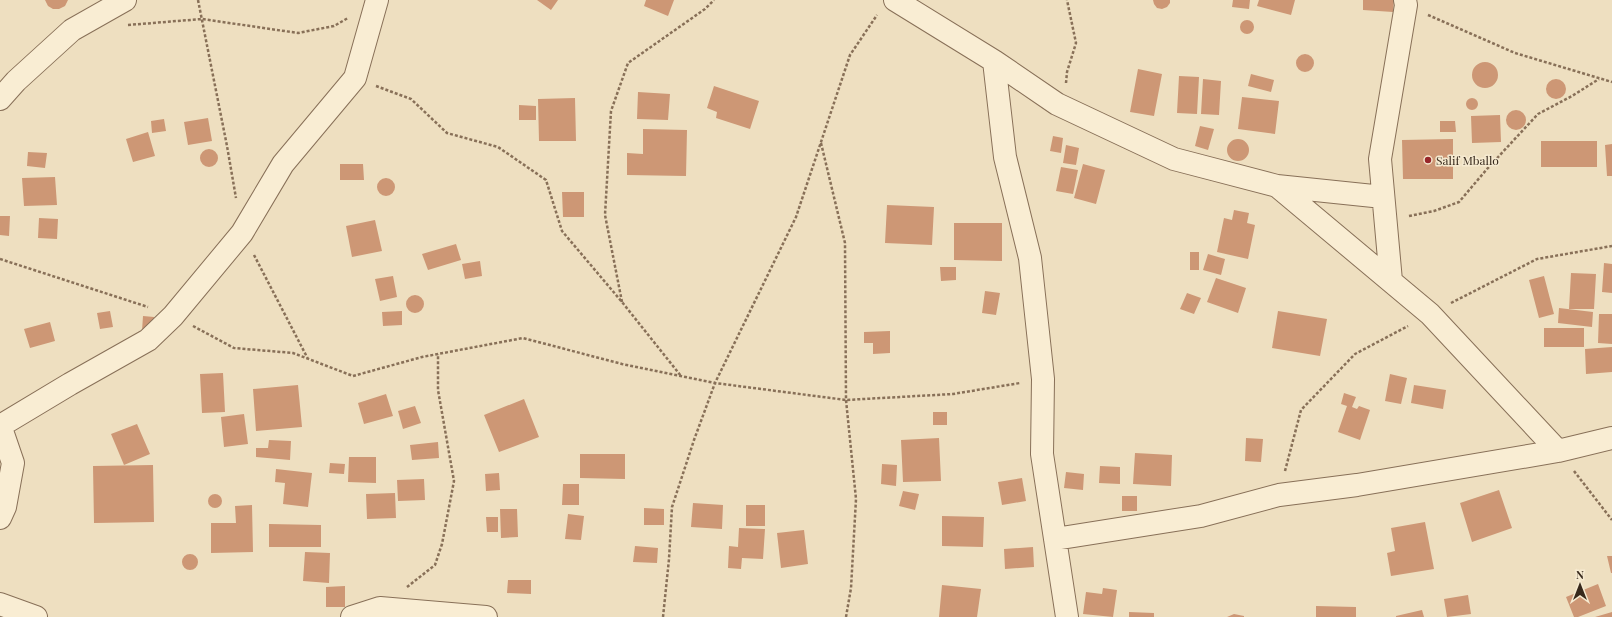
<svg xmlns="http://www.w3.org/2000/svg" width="1612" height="617" font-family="'Playfair Display',serif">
<rect width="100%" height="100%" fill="#eedfc0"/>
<!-- building -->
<path fill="#cd9775" d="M 45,0 L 68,0 L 65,6 L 59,9 L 53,9 L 48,6 Z
M 537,0 L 558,0 L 551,10 Z
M 646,0 L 674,0 L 668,16 L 644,6 Z
M 1153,0 L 1170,0 L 1170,3 L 1167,7 L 1162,9 L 1157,8 L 1154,4 Z
M 1233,0 L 1250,0 L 1249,9 L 1232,7 Z
M 1259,0 L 1295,0 L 1291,15 L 1257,6 Z
M 1363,0 L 1394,0 L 1393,12 L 1363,10 Z
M1240 27a7 7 0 1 1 14 0a7 7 0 1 1-14 0Z
M1296 63a9 9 0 1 1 18 0a9 9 0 1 1-18 0Z
M1472 75a13 13 0 1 1 26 0a13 13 0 1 1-26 0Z
M 1138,69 L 1162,74 L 1154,116 L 1130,112 Z
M 1251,74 L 1274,80 L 1271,92 L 1248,86 Z
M 1179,76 L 1199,77 L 1197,114 L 1177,113 Z
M1546 89a10 10 0 1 1 20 0a10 10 0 1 1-20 0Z
M 1203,79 L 1221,81 L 1219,115 L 1201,114 Z
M 714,86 L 759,101 L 750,129 L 716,118 L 717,112 L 707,108 Z
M 638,92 L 670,94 L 668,120 L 637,119 Z
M 1242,97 L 1279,101 L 1275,134 L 1238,129 Z
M1466 104a6 6 0 1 1 12 0a6 6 0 1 1-12 0Z
M 575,98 L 576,141 L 539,141 L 538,99 Z
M 519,105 L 536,106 L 536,120 L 519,120 Z
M1506 120a10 10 0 1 1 20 0a10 10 0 1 1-20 0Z
M 1500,115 L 1501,142 L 1472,143 L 1471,116 Z
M 208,118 L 212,141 L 188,145 L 184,122 Z
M 164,119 L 166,131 L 152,133 L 151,121 Z
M 1440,121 L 1455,121 L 1456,132 L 1440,132 Z
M 1200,126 L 1214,129 L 1208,150 L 1195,146 Z
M 643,129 L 687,130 L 686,176 L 627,175 L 627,153 L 643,154 Z
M 148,132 L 155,156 L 133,162 L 126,139 Z
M 1053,136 L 1063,138 L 1061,153 L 1050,151 Z
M 1453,139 L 1453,179 L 1403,179 L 1402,140 Z
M1227 150a11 11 0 1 1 22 0a11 11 0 1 1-22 0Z
M 1541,141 L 1597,141 L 1597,167 L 1541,167 Z
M 1612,144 L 1612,176 L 1607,176 L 1605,145 Z
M 1066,145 L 1079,148 L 1076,165 L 1063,163 Z
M200 158a9 9 0 1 1 18 0a9 9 0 1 1-18 0Z
M 28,152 L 47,153 L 45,168 L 27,166 Z
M 340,164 L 363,164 L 364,180 L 340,180 Z
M 1083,164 L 1105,170 L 1096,204 L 1074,198 Z
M 1061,167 L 1078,170 L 1073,194 L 1056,191 Z
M 55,177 L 57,205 L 24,206 L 22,178 Z
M377 187a9 9 0 1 1 18 0a9 9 0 1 1-18 0Z
M 562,192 L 584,192 L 584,217 L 563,217 Z
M 887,205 L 934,207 L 932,245 L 885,243 Z
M 1234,210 L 1249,213 L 1247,223 L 1255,225 L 1248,259 L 1217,252 L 1224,218 L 1232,220 Z
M 0,216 L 10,216 L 9,236 L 0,235 Z
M 39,218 L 58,219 L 57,239 L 38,238 Z
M 375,220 L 382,251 L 352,257 L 346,226 Z
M 954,223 L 1002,223 L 1002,261 L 954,260 Z
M 456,244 L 461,260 L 428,270 L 422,254 Z
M 1190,252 L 1199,252 L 1199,270 L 1190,270 Z
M 1208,254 L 1225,259 L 1221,275 L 1203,270 Z
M 480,261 L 482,276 L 465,279 L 462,264 Z
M 1604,263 L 1612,264 L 1612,293 L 1602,292 Z
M 940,267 L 956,267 L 956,280 L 941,281 Z
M 1571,273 L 1596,274 L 1594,309 L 1569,309 Z
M 393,276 L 397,297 L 380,301 L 375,279 Z
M 1544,276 L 1554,314 L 1539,318 L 1529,280 Z
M 1216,278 L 1246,288 L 1238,313 L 1207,302 Z
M 985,291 L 1000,293 L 996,315 L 982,313 Z
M 1187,293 L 1201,298 L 1194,314 L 1180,309 Z
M406 304a9 9 0 1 1 18 0a9 9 0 1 1-18 0Z
M 1559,308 L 1593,312 L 1592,327 L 1558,323 Z
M 110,311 L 113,327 L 100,329 L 97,313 Z
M 402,311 L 402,325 L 383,326 L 382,312 Z
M 1278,311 L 1327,319 L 1320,356 L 1272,348 Z
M 1599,314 L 1612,314 L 1612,344 L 1598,343 Z
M 143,316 L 154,317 L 153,332 L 142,331 Z
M 50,322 L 55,341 L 30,348 L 24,329 Z
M 1544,328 L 1584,328 L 1584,347 L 1544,347 Z
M 890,331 L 890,353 L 873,354 L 873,343 L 864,343 L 864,332 Z
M 1612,347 L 1612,372 L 1586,374 L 1585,349 Z
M 223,373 L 225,412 L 202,413 L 200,374 Z
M 1390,374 L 1407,378 L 1401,404 L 1385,401 Z
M 298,385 L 302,427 L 256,431 L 253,389 Z
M 1414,385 L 1446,390 L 1443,409 L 1411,403 Z
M 1344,393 L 1356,397 L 1352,407 L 1357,409 L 1359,406 L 1370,410 L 1360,440 L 1338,432 L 1347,406 L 1341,404 Z
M 386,394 L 393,416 L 364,424 L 358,403 Z
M 524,399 L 539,437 L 499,452 L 484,415 Z
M 415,406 L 421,423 L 403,429 L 398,411 Z
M 933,412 L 947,412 L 947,425 L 933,425 Z
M 244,414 L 248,444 L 224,447 L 221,417 Z
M 137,424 L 150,454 L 124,465 L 111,434 Z
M 939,438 L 941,481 L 903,482 L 901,440 Z
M 1246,438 L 1263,439 L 1261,462 L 1245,461 Z
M 269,440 L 291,441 L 290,460 L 256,457 L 256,448 L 268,448 Z
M 438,442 L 439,458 L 412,460 L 410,445 Z
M 1135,453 L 1172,455 L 1171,486 L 1133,484 Z
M 580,454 L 625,454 L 625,479 L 580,478 Z
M 349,457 L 376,457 L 376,483 L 348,482 Z
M 330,463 L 345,464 L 344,474 L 329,473 Z
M 882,464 L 897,465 L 896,486 L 881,484 Z
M 153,465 L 154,522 L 94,523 L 93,466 Z
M 1100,466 L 1120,467 L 1120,484 L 1099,483 Z
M 276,469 L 312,473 L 308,507 L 283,504 L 285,483 L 275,482 Z
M 1066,472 L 1084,474 L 1083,490 L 1064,488 Z
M 499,473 L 500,490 L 486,491 L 485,474 Z
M 1022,478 L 1026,501 L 1002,505 L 998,482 Z
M 424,479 L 425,500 L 398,501 L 397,480 Z
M 563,484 L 579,484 L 579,505 L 562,505 Z
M 1499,490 L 1512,528 L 1472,542 L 1460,503 Z
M 903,491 L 919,494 L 915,510 L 899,506 Z
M 395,493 L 396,518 L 367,519 L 366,494 Z
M208 501a7 7 0 1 1 14 0a7 7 0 1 1-14 0Z
M 1122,496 L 1137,496 L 1137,511 L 1122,511 Z
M 693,503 L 723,505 L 722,529 L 691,527 Z
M 252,505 L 253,552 L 211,553 L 211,523 L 236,523 L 235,506 Z
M 746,505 L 765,505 L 765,526 L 746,526 Z
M 644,508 L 664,509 L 664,525 L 644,525 Z
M 500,509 L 517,509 L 518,537 L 501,538 Z
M 568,514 L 584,516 L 581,540 L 565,539 Z
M 942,516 L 984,517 L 983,547 L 942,546 Z
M 486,517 L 498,517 L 498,532 L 487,532 Z
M 1425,522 L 1434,569 L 1391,576 L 1387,553 L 1395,551 L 1391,528 Z
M 269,524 L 321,525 L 321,547 L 269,547 Z
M 739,528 L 765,529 L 763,559 L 742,558 L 741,569 L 728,568 L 729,546 L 738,547 Z
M 804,530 L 808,564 L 781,568 L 777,533 Z
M 635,546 L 658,548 L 657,563 L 633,562 Z
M 1033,547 L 1034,567 L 1005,569 L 1004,549 Z
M 305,552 L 330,553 L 329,583 L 303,581 Z
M182 562a8 8 0 1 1 16 0a8 8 0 1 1-16 0Z
M 1607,556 L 1612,556 L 1612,573 L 1611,573 Z
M 508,580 L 531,580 L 531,594 L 507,593 Z
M 1598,584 L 1606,606 L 1578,617 L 1574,617 L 1566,597 Z
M 942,585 L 981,589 L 977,617 L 939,617 Z
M 345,586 L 345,607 L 326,607 L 326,587 Z
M 1103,588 L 1117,590 L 1113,617 L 1083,614 L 1086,592 L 1102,594 Z
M 1468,595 L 1471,614 L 1447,617 L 1444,599 Z
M 1316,606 L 1356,607 L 1356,617 L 1316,617 Z
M 1422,610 L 1424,617 L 1396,617 L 1396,616 Z
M 1129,612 L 1154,613 L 1154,617 L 1129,617 Z
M 1612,612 L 1612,617 L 1595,617 Z
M 1234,614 L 1244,616 L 1244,617 L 1227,617 Z"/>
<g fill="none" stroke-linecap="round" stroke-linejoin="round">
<defs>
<path id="minor" d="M 895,0 L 994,61 L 1057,104 L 1174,159 L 1277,186 L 1430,314 L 1558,451
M 994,61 L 1005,157 L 1030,258 L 1043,379 L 1042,454 L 1067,617
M 0,99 L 16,81 L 72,30 L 125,0
M 1277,186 L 1383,197
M 1391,281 L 1380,159 L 1406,5 L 1405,0
M 0,425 L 13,463 L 5,507 L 0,518
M 0,426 L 70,384 L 148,340 L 173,316 L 242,233 L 283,164 L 355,78 L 377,0
M 1055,539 L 1201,516 L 1279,495 L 1357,485 L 1558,451 L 1612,438
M 0,604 L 36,617
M 352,617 L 380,608 L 486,617"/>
</defs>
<!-- minor casing -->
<use href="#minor" stroke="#887058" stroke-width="24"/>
<!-- path -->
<path stroke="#887058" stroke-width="2.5" stroke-dasharray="3 2" stroke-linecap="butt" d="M 198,0 L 227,146 L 236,198
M 1428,15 L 1515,53 L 1612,82
M 128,25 L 202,19 L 298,33 L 334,26 L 348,18
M 1066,83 L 1067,72 L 1076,43 L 1067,0
M 376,86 L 411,99 L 447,133 L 498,147 L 546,180 L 562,231 L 622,302 L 681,376
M 821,143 L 845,243 L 846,400 L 856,499 L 851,588 L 846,617
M 1409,216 L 1434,211 L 1459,202 L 1487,169 L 1538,114 L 1572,96 L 1599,79
M 254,255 L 308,359
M 0,259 L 148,307
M 622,302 L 605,215 L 611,111 L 628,63 L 705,9 L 714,0
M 1451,303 L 1537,259 L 1612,246
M 193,326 L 234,348 L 293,353 L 353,376 L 422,357 L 523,338 L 622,364 L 715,383 L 846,400 L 953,394 L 1020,383
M 1285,471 L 1301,410 L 1355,354 L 1408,326
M 1574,471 L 1612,520
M 407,587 L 435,565 L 442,544 L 454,481 L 438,390 L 438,354
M 663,617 L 669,559 L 672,507 L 694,440 L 715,383 L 796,217 L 850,55 L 877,15"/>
<!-- minor -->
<use href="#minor" stroke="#f9edd3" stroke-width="22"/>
</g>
<!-- markers -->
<circle fill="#98272a" stroke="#f6ead0" stroke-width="1.5" cx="1428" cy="160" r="4"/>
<g text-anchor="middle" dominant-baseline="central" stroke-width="3" stroke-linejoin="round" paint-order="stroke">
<!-- poi labels -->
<g font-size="12" fill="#37291c" stroke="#f6ead0" text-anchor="start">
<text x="1436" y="160">Salif Mballo</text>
</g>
</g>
<!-- north arrow -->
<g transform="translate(1580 585)" stroke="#f6ead0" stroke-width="3" paint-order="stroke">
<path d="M0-3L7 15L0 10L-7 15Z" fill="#37291c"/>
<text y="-6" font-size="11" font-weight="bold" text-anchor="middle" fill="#37291c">N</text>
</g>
</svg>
